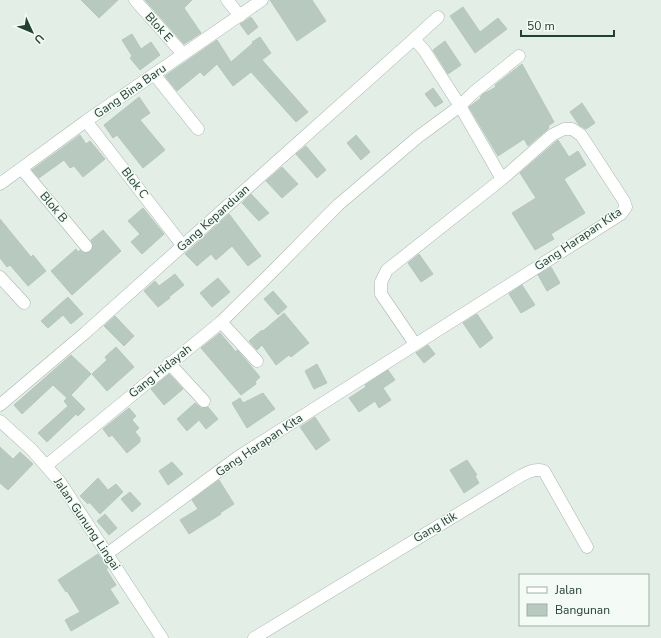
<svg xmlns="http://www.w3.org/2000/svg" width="661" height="638" font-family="'Nunito Sans',sans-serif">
<rect width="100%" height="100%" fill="#e3eee7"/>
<!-- building -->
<path fill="#b8c9c0" stroke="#b5c8bd" d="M 81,0 L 118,0 L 99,18 Z
M 145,0 L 192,0 L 184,8 L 201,33 L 184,44 Z
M 270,0 L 312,0 L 326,21 L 297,41 Z
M 463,7 L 480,32 L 498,18 L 507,29 L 475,53 L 450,16 Z
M 251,17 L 258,27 L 248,35 L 240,24 Z
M 132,34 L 141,49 L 151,42 L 160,55 L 140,70 L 130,58 L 132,56 L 122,40 Z
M 260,37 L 271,53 L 262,60 L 308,112 L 296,122 L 251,72 L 233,86 L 217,64 L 204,76 L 200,72 L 177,91 L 165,76 L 217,40 L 231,62 L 253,43 L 252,42 Z
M 445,41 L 461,65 L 448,74 L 433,50 Z
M 522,64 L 554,122 L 548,126 L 549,128 L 528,146 L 524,139 L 498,156 L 469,107 L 481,98 L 480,97 L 483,94 L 496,87 L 495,85 Z
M 433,88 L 443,102 L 435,107 L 425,94 Z
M 139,97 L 150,113 L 140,120 L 165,150 L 143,168 L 117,135 L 113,138 L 104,125 Z
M 582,103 L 595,123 L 586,129 L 579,125 L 570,112 Z
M 80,135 L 86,144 L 90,141 L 105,159 L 83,177 L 74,166 L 70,168 L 64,160 L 39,178 L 32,170 Z
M 356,135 L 370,152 L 361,160 L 347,143 Z
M 558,140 L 569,157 L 578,151 L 586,165 L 564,179 L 585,213 L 551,234 L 554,239 L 535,250 L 512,213 L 536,198 L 520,173 Z
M 306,146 L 326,170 L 317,178 L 296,154 Z
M 282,167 L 298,184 L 282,198 L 266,181 Z
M 251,194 L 269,213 L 259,221 L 242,203 Z
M 143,208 L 164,234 L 142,254 L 131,242 L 140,234 L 128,221 Z
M 229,214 L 261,256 L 248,266 L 232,246 L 216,260 L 211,254 L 197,266 L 185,254 Z
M 0,219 L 31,257 L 33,255 L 46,271 L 28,286 L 10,265 L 7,267 L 0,258 Z
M 103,230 L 121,251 L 72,295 L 51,271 L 76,249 L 78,252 L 80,250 L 84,253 L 90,252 L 93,245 L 91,240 Z
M 419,254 L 433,274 L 421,282 L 408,263 Z
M 551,267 L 560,283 L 547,291 L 538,275 Z
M 175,274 L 184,285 L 169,297 L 170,298 L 158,307 L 144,291 L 155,281 L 159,286 Z
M 218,278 L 230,292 L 212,307 L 200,293 Z
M 522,285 L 535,305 L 521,313 L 509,294 Z
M 273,291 L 287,307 L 278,315 L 264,299 Z
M 68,297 L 83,314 L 71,324 L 63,315 L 48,328 L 41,321 Z
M 284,313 L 309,343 L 291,357 L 289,355 L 276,365 L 262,345 L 257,350 L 249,341 L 262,330 L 263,331 Z
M 477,314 L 493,338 L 480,348 L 463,323 Z
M 115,316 L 134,336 L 124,346 L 104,326 Z
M 220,333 L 236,352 L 237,350 L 245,359 L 260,377 L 255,382 L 256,384 L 241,395 L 201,348 Z
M 428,345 L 435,354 L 424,363 L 416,353 Z
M 116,347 L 134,367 L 107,391 L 92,374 L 107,360 L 105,357 Z
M 71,355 L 91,374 L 71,395 L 85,409 L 78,416 L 76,414 L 47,442 L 38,433 L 68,406 L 64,401 L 67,398 L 53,385 L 22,414 L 14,405 Z
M 317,364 L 327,383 L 314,389 L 305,371 Z
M 388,370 L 395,380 L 383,388 L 391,400 L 379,408 L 375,401 L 359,412 L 349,398 L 366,387 L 365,385 Z
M 169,374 L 183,389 L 164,405 L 151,389 Z
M 263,393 L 275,409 L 247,428 L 232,403 L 240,398 L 243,403 Z
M 195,403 L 201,408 L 208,407 L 218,419 L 206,429 L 199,420 L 187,431 L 177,419 Z
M 129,408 L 136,416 L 132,420 L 139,428 L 135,432 L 140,438 L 140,442 L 127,453 L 112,435 L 109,437 L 103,429 Z
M 315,417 L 330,440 L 316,450 L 300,427 Z
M 0,447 L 13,459 L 20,452 L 33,464 L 8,490 L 0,483 Z
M 467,460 L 477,475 L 475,476 L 479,483 L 464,493 L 450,470 Z
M 172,462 L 183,474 L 168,485 L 159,471 Z
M 98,478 L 108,490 L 116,484 L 123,492 L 100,514 L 89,502 L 88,504 L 80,496 Z
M 219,480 L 234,504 L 220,513 L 221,514 L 189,534 L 180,520 L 198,509 L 192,500 Z
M 130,492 L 141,504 L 132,512 L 121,499 Z
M 105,514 L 117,528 L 109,535 L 97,521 Z
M 98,554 L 108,568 L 106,569 L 116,585 L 110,589 L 119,603 L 71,631 L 65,620 L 80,612 L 67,591 L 66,592 L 58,580 Z"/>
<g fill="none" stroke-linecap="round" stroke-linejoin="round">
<defs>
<path id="street" d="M 135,0 L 183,54
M 227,0 L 240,16
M 414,39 L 438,17
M 154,74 L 198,129
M 86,121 L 183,246
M 22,169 L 86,246
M 0,184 L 86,121 L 262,0
M 0,277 L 24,303
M 221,322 L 257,361
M 169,363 L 204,401
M 0,405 L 85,333 L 414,39 L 424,50 L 460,106 L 502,179
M 47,465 L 221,322 L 271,273 L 338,205 L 418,137 L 460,106 L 473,93 L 519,56
M 107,554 L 238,457 L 621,214 L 626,207 L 624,201 L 581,135 L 572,129 L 564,129 L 552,135 L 502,179 L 387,270 L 381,282 L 381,294 L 415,344
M 254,638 L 522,475 C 529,472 536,468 544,471 L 587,547"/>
<path id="secondary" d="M 0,421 L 32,450 L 60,482 L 162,638"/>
</defs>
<!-- street casing -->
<use href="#street" stroke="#a5b7ad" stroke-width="13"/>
<!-- secondary casing -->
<use href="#secondary" stroke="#a1bbad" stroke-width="13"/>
<!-- street -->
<use href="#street" stroke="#fff" stroke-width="12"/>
<!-- secondary -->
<use href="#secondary" stroke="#fff" stroke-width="12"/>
</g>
<g text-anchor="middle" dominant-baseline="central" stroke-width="3" stroke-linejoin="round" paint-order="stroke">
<!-- street labels -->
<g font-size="12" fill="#214133" stroke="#f4faf6">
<text transform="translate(159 27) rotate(48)">Blok E</text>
<text transform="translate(130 91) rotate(-35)">Gang Bina Baru</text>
<text transform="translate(135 183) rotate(52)">Blok C</text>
<text transform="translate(54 207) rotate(50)">Blok B</text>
<text transform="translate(213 218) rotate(-42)">Gang Kepanduan</text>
<text transform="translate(578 239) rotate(-34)">Gang Harapan Kita</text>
<text transform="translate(160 371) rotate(-39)">Gang Hidayah</text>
<text transform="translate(259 445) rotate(-34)">Gang Harapan Kita</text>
<text transform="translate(87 524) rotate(56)">Jalan Gunung Lingai</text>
<text transform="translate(435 527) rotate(-31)">Gang Itik</text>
</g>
</g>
<!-- legend -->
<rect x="519" y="574" width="130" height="52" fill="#f4faf6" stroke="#a0b0a8"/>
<rect x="527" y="587" width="20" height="6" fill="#ffffff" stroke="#a0b0a8"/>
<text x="555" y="594" font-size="12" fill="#214133">Jalan</text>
<rect x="527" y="604" width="20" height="12" fill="#b8c9c0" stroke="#a0b0a8"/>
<text x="555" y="614" font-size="12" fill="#214133">Bangunan</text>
<!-- north arrow -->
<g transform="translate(32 32) rotate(134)" stroke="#f4faf6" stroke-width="3" paint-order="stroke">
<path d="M0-3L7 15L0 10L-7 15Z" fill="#214133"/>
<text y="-6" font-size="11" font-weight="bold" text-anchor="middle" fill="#214133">U</text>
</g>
<!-- scale -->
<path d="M521 30v6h93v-6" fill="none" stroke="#214133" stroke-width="2"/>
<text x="527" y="30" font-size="12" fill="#214133" stroke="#f4faf6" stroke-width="3" paint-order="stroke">50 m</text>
</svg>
